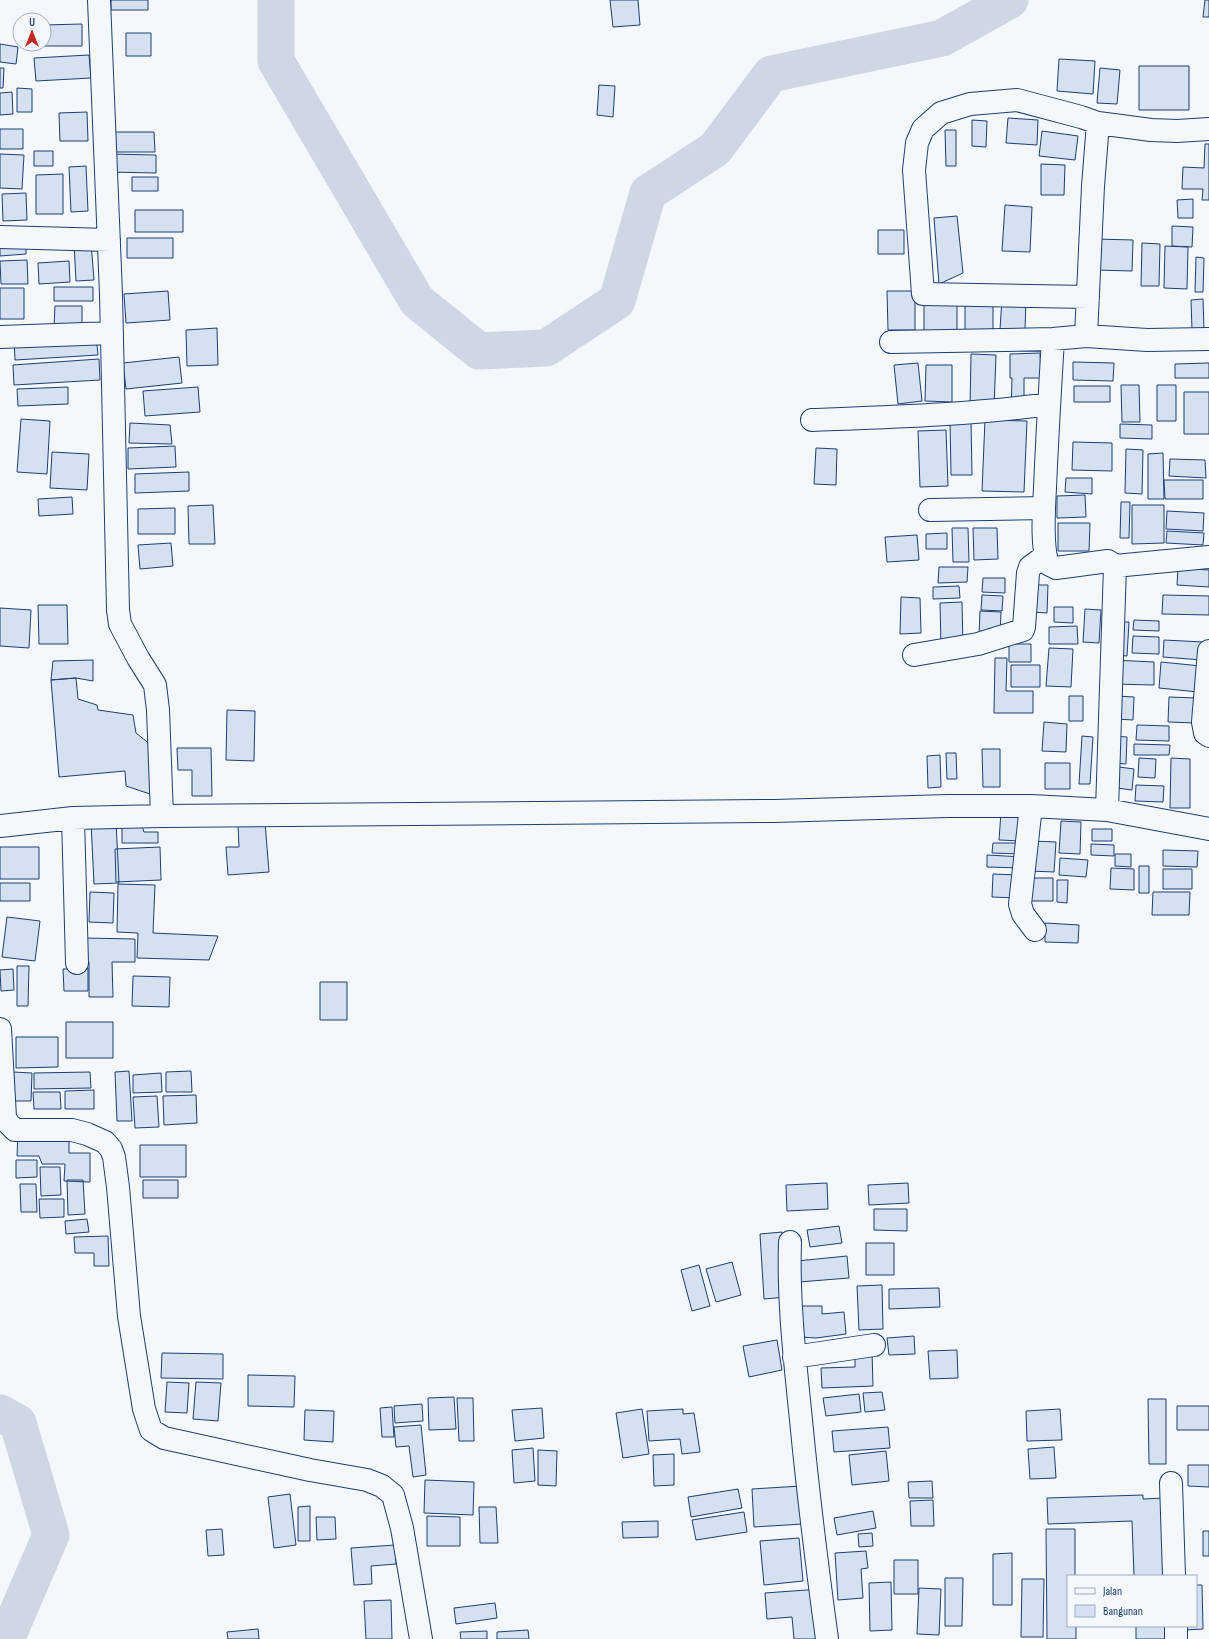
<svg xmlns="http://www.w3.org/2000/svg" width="1209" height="1639" font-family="'Sofia Sans Condensed',sans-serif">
<rect width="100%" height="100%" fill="#f4f7fb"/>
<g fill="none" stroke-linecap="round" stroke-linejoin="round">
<!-- river -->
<path stroke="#cfd7e4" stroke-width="37" d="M 276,0 L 276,61 L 417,301 L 479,351 L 546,348 L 617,301 L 648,193 L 715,149 L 771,74 L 942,38 L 1010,0
M 0,1413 L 18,1423 L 51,1535 L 11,1628 L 0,1635"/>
</g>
<!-- building -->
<path fill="#d5e0f0" stroke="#1d3f73" d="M 111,0 L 148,0 L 148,10 L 111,10 Z
M 610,0 L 638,0 L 640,25 L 613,27 Z
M 1205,0 L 1209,0 L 1209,17 L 1203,17 Z
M 82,24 L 82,46 L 38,46 L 38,44 L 44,44 L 44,25 Z
M 126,33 L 151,33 L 151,56 L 126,56 Z
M 0,44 L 18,47 L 16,64 L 0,62 Z
M 89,55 L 91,78 L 36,81 L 34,58 Z
M 1059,59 L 1095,61 L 1093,94 L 1057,91 Z
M 1139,66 L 1189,66 L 1189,110 L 1139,110 Z
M 0,68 L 4,68 L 3,88 L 0,88 Z
M 1100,68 L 1120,70 L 1117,104 L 1097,103 Z
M 599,85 L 615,86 L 613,117 L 597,115 Z
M 17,88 L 32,89 L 32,112 L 17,112 Z
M 12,92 L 13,114 L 0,115 L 0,93 Z
M 87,112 L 88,141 L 60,141 L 59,113 Z
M 1008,118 L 1038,120 L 1037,145 L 1006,143 Z
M 972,120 L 987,121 L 986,147 L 972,146 Z
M 0,129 L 23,129 L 23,149 L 0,149 Z
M 945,130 L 956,130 L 956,166 L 946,166 Z
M 1042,131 L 1078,136 L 1075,160 L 1039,156 Z
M 110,132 L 154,132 L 155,152 L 110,152 Z
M 1205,144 L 1209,144 L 1209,200 L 1202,200 L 1203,189 L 1182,189 L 1183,167 L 1204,168 Z
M 34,151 L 53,151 L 53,166 L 34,166 Z
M 0,154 L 24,155 L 22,189 L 0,188 Z
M 110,154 L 156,155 L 156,173 L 109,172 Z
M 1041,164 L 1065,165 L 1064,195 L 1041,195 Z
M 86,166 L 88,211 L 71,212 L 69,167 Z
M 63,174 L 63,214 L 36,214 L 36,175 Z
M 132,177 L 158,177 L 158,191 L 132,191 Z
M 26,193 L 27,220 L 3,221 L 2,194 Z
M 1193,199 L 1193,218 L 1178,218 L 1177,200 Z
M 1005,205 L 1032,207 L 1030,252 L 1002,251 Z
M 135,210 L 183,210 L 183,232 L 135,232 Z
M 957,216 L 963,273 L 939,284 L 934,218 Z
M 1172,226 L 1193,227 L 1192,247 L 1172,246 Z
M 878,230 L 904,230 L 904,254 L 878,254 Z
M 127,238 L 173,238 L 173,258 L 127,258 Z
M 1096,239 L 1133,240 L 1132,271 L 1095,270 Z
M 26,241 L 26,254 L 0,256 L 0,242 Z
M 91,242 L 94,280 L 76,281 L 74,243 Z
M 1142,243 L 1160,244 L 1159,286 L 1141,286 Z
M 1165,246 L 1188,247 L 1187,289 L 1164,288 Z
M 1196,257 L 1204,258 L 1203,292 L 1195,292 Z
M 27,260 L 28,284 L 1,284 L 0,261 Z
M 69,261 L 70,282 L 39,284 L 38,263 Z
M 54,287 L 93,287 L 93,301 L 54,301 Z
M 0,288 L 24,288 L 24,319 L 0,319 Z
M 168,291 L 170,320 L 126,323 L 124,294 Z
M 887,291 L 915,291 L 915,330 L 888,330 Z
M 965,298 L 993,298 L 993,337 L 965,337 Z
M 1002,299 L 1026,300 L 1025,330 L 1000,329 Z
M 1203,299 L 1204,330 L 1192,330 L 1191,300 Z
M 924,301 L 957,302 L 957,336 L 924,336 Z
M 55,306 L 82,306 L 82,327 L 54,327 Z
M 217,328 L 218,365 L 187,366 L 186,330 Z
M 96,335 L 98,355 L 15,360 L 14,339 Z
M 1040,353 L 1041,378 L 1024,378 L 1024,416 L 1011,415 L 1012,378 L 1010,378 L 1010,354 Z
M 971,354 L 996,355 L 994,408 L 970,408 Z
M 179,357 L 182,383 L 126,389 L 123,363 Z
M 99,359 L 100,380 L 14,385 L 13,365 Z
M 1073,362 L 1114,363 L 1113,381 L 1073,380 Z
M 918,363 L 922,401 L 898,404 L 894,365 Z
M 1209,363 L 1209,378 L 1175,378 L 1175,364 Z
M 926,365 L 952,365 L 952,402 L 925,401 Z
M 1121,385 L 1139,385 L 1140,422 L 1122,422 Z
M 1157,385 L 1176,385 L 1176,421 L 1157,421 Z
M 1074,386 L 1110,386 L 1110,402 L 1074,402 Z
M 68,387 L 68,404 L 18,406 L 17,389 Z
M 198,387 L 200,412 L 145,416 L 143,391 Z
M 1184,392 L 1209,392 L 1209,434 L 1184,434 Z
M 21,419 L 50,421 L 47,474 L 17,472 Z
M 985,420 L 1027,421 L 1024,492 L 982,491 Z
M 971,421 L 972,475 L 951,475 L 950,422 Z
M 130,423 L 170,425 L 172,444 L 129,443 Z
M 1120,424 L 1152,425 L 1152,439 L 1120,438 Z
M 946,430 L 948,486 L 920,487 L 918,431 Z
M 1073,442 L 1112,443 L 1112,471 L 1072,470 Z
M 175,446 L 176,467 L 128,469 L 128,448 Z
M 816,448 L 837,449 L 836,485 L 814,484 Z
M 1126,449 L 1143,450 L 1142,494 L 1125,493 Z
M 52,452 L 89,454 L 87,490 L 50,488 Z
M 1163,453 L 1164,499 L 1148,499 L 1148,454 Z
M 1170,459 L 1205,460 L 1206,478 L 1169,476 Z
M 189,472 L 189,491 L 135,493 L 135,474 Z
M 1066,478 L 1092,478 L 1092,494 L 1065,492 Z
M 1164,480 L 1203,480 L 1203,499 L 1165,499 Z
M 1085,495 L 1086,517 L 1057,518 L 1057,496 Z
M 72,497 L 73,514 L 39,516 L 38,499 Z
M 1121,502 L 1130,502 L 1129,538 L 1120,538 Z
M 213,505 L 215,544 L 189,544 L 188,506 Z
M 1132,505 L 1164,505 L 1164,543 L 1132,544 Z
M 175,508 L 175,534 L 138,534 L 138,509 Z
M 1167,511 L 1204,513 L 1203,531 L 1166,529 Z
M 1058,523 L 1090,523 L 1089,551 L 1058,551 Z
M 952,528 L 968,528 L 969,562 L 953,562 Z
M 973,528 L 997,528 L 998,559 L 974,560 Z
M 1167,531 L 1204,533 L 1203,545 L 1166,543 Z
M 947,533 L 947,549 L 926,549 L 926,534 Z
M 917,535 L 919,560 L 887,562 L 885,537 Z
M 171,543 L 173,566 L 140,569 L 138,545 Z
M 939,567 L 968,567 L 967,582 L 938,583 Z
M 1178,568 L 1209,570 L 1209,587 L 1177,585 Z
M 983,578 L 1005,578 L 1005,593 L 982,592 Z
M 1031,585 L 1048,585 L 1047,613 L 1031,612 Z
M 959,586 L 960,598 L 933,599 L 933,587 Z
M 982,595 L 1003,596 L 1002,611 L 981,610 Z
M 1163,595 L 1209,596 L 1209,615 L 1162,614 Z
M 901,597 L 920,598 L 921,633 L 900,634 Z
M 962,602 L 963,647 L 941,647 L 940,603 Z
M 38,605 L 67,605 L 68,644 L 39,644 Z
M 1054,607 L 1073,607 L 1073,623 L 1054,622 Z
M 0,608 L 31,610 L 29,648 L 0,646 Z
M 1085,609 L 1101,610 L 1099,643 L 1083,642 Z
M 980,611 L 1001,612 L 1000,636 L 979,635 Z
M 1134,620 L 1159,621 L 1159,631 L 1133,630 Z
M 1117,622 L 1129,622 L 1127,656 L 1115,655 Z
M 1077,626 L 1078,644 L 1049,644 L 1049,627 Z
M 1133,636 L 1159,637 L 1159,654 L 1132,653 Z
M 1164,640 L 1203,642 L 1202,660 L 1163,657 Z
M 1009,644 L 1031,644 L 1031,662 L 1009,662 Z
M 1049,648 L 1073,649 L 1071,687 L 1046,686 Z
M 995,658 L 1007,658 L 1006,691 L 1033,691 L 1033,713 L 994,713 Z
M 93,660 L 93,681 L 76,678 L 51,680 L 53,661 Z
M 1112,660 L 1154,662 L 1154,685 L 1112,684 Z
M 1161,662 L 1201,666 L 1198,692 L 1159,688 Z
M 1011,665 L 1040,665 L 1040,687 L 1011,687 Z
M 76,678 L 78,699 L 97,705 L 98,710 L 133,715 L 136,733 L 151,745 L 150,794 L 126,786 L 125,771 L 59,777 L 51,680 Z
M 1069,696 L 1083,696 L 1083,721 L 1069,721 Z
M 1117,696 L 1134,697 L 1133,720 L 1116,719 Z
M 1169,697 L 1196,698 L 1196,723 L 1168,722 Z
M 227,710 L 255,711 L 254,761 L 226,760 Z
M 1044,722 L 1067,724 L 1066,752 L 1042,751 Z
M 1137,725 L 1169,726 L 1169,741 L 1136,740 Z
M 1082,736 L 1093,737 L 1090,784 L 1079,784 Z
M 1113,736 L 1127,737 L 1126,764 L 1113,763 Z
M 1134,744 L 1170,745 L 1169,755 L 1134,755 Z
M 177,748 L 211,748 L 212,796 L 192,796 L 192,770 L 178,770 Z
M 982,749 L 1000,749 L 1000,787 L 983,787 Z
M 946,753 L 956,753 L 957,779 L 947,779 Z
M 940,755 L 941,787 L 928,788 L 927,756 Z
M 1139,758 L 1156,759 L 1155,778 L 1138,777 Z
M 1171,758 L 1190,759 L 1190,808 L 1170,808 Z
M 1045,763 L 1070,763 L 1070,789 L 1045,789 Z
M 1111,766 L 1134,769 L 1132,790 L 1109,787 Z
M 1136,785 L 1164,786 L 1163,802 L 1135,801 Z
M 1001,812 L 1023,813 L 1021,841 L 999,840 Z
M 116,821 L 119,883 L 94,884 L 91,822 Z
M 1061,821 L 1081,822 L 1080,854 L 1059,853 Z
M 265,822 L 269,872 L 228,875 L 226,847 L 239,847 L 238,824 Z
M 122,823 L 141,823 L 144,832 L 158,832 L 158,843 L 122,843 Z
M 1092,829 L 1112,829 L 1112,841 L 1092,841 Z
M 1032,841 L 1056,842 L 1054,872 L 1030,871 Z
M 993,843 L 1022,843 L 1021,854 L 992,853 Z
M 1091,844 L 1114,845 L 1114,856 L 1091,855 Z
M 0,847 L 39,847 L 39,879 L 0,879 Z
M 160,847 L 161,880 L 116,882 L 115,849 Z
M 1163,850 L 1198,851 L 1197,867 L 1163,866 Z
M 1115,854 L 1131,854 L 1131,867 L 1115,866 Z
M 987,855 L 1023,857 L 1023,868 L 987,867 Z
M 1060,858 L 1088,860 L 1086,877 L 1059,875 Z
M 1139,866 L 1149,866 L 1149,893 L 1139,893 Z
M 1111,868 L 1134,869 L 1134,890 L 1110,889 Z
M 1163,869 L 1192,869 L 1192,889 L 1163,889 Z
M 993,874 L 1018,875 L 1017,898 L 992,897 Z
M 1029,878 L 1053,878 L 1053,901 L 1028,901 Z
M 1057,880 L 1068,880 L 1067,903 L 1057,902 Z
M 0,883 L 30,883 L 30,901 L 0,901 Z
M 118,884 L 155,885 L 153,933 L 218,936 L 209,960 L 137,958 L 138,933 L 117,932 Z
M 90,892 L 114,893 L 113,923 L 89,922 Z
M 1153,892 L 1190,892 L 1189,915 L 1152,915 Z
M 7,917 L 40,921 L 35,961 L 2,957 Z
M 1045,923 L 1079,925 L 1078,943 L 1045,942 Z
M 84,938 L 135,939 L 135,962 L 112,962 L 113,997 L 89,997 L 89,962 L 84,962 Z
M 17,966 L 29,966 L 28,1006 L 17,1006 Z
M 88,968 L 88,991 L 64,991 L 63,969 Z
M 13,969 L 14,990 L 1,991 L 0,970 Z
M 133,976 L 170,977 L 169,1007 L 132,1006 Z
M 320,982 L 347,982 L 347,1020 L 320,1020 Z
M 66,1022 L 113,1022 L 113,1058 L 66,1058 Z
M 16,1037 L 58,1037 L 58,1067 L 16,1068 Z
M 129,1071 L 132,1121 L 117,1121 L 115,1072 Z
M 191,1071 L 192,1092 L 166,1092 L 166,1072 Z
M 13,1072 L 32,1073 L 31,1101 L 12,1101 Z
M 90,1072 L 91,1088 L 34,1089 L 34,1073 Z
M 161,1073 L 162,1092 L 133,1093 L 133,1075 Z
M 94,1090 L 94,1109 L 65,1109 L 65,1091 Z
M 33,1092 L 60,1092 L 61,1109 L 34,1109 Z
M 196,1095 L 197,1123 L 164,1125 L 163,1096 Z
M 157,1096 L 159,1127 L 135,1128 L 133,1097 Z
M 18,1134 L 69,1135 L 69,1153 L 90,1153 L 90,1182 L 64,1181 L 65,1164 L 42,1164 L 39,1156 L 17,1156 Z
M 140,1145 L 186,1145 L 186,1177 L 140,1177 Z
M 16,1160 L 37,1160 L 37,1177 L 16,1178 Z
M 40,1167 L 60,1167 L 61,1195 L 41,1196 Z
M 67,1180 L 83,1180 L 85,1214 L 68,1215 Z
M 143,1180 L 178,1180 L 178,1198 L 143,1198 Z
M 827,1183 L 828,1209 L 787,1211 L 786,1185 Z
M 908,1183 L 909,1203 L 869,1205 L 868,1185 Z
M 20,1184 L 36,1184 L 37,1212 L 21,1212 Z
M 39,1199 L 64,1199 L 64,1217 L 40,1218 Z
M 874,1209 L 907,1209 L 907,1231 L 874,1230 Z
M 87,1219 L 89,1232 L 66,1234 L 65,1221 Z
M 839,1226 L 842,1243 L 810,1247 L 807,1230 Z
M 782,1232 L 787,1297 L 764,1299 L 760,1234 Z
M 108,1236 L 109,1266 L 94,1266 L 94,1253 L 75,1253 L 74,1237 Z
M 866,1243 L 894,1243 L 894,1275 L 866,1275 Z
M 847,1256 L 849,1278 L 799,1282 L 797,1261 Z
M 732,1262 L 741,1295 L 716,1302 L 706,1269 Z
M 699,1265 L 710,1306 L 692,1311 L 681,1270 Z
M 882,1285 L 883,1329 L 859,1330 L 857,1286 Z
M 939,1288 L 940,1307 L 889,1309 L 889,1289 Z
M 801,1306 L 822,1306 L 822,1314 L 844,1312 L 846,1334 L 816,1338 L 801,1337 Z
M 914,1336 L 915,1354 L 889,1355 L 887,1338 Z
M 777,1340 L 782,1370 L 749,1377 L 743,1346 Z
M 957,1350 L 958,1378 L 930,1379 L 928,1351 Z
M 855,1351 L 872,1351 L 873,1386 L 822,1388 L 821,1368 L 855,1367 Z
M 162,1353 L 223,1354 L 223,1379 L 161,1378 Z
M 248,1375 L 295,1376 L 294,1407 L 248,1406 Z
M 167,1382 L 189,1383 L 187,1413 L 165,1412 Z
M 196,1382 L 221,1383 L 218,1421 L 193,1419 Z
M 882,1392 L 885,1410 L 865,1412 L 863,1393 Z
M 859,1394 L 861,1412 L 826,1416 L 823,1398 Z
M 454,1397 L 456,1429 L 429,1430 L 428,1398 Z
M 457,1398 L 473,1398 L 474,1441 L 459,1441 Z
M 1148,1399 L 1166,1399 L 1166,1464 L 1149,1464 Z
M 422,1404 L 423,1421 L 395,1423 L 394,1406 Z
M 1177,1406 L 1209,1406 L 1209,1430 L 1177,1430 Z
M 392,1407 L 394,1437 L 382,1437 L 380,1408 Z
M 542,1408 L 544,1438 L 515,1441 L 512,1410 Z
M 642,1409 L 649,1454 L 623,1458 L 616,1413 Z
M 683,1409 L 683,1414 L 694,1413 L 700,1452 L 682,1454 L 680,1439 L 649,1441 L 647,1411 Z
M 1060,1409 L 1062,1440 L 1027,1441 L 1026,1411 Z
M 305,1410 L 334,1411 L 333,1442 L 304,1440 Z
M 421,1425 L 426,1475 L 413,1477 L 409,1446 L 396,1447 L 394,1427 Z
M 888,1427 L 890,1448 L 834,1452 L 832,1431 Z
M 1054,1447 L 1056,1478 L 1030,1479 L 1028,1449 Z
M 533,1448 L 535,1481 L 514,1483 L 512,1450 Z
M 538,1450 L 557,1451 L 556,1486 L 538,1485 Z
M 886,1451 L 889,1481 L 852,1485 L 849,1455 Z
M 674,1454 L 674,1485 L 654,1486 L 653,1455 Z
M 1188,1465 L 1209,1465 L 1209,1487 L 1188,1486 Z
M 425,1480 L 474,1482 L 473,1515 L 424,1513 Z
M 932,1481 L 933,1498 L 909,1498 L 908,1482 Z
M 801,1486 L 803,1524 L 754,1527 L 752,1489 Z
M 738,1489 L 742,1508 L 691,1517 L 688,1497 Z
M 290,1494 L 296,1545 L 274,1548 L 268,1497 Z
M 1143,1495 L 1143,1499 L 1165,1498 L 1168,1576 L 1134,1576 L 1132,1521 L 1048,1524 L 1047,1498 Z
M 933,1500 L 934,1526 L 911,1526 L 910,1501 Z
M 310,1506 L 310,1541 L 298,1541 L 298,1507 Z
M 479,1507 L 496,1507 L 498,1543 L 480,1543 Z
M 873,1511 L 876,1528 L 837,1535 L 834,1518 Z
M 744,1512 L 747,1532 L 696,1540 L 692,1520 Z
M 427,1516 L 460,1517 L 460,1546 L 427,1546 Z
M 316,1517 L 335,1517 L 336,1539 L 317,1540 Z
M 658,1521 L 658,1537 L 623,1538 L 622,1522 Z
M 222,1529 L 224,1555 L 208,1556 L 206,1530 Z
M 1046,1529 L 1075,1529 L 1075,1576 L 1068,1576 L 1068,1626 L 1076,1626 L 1076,1639 L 1047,1639 Z
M 1203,1531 L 1209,1531 L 1209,1556 L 1203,1556 Z
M 872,1533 L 873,1546 L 859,1547 L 858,1534 Z
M 799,1538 L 803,1581 L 764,1585 L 760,1541 Z
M 395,1545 L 396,1564 L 371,1566 L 372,1584 L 354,1585 L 351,1548 Z
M 866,1551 L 868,1568 L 861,1569 L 863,1598 L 838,1600 L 835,1553 Z
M 1012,1553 L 1012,1605 L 993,1605 L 993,1554 Z
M 894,1560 L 918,1560 L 918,1594 L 894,1594 Z
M 945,1578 L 963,1578 L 962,1626 L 945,1626 Z
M 1022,1579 L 1044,1579 L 1043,1637 L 1021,1637 Z
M 891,1582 L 892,1630 L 870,1631 L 869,1583 Z
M 1196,1585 L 1202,1585 L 1203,1629 L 1185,1630 L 1185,1626 L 1196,1626 Z
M 919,1588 L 941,1589 L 939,1635 L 917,1634 Z
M 820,1589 L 824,1639 L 794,1639 L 792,1617 L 767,1619 L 765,1593 Z
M 391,1600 L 392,1639 L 366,1639 L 364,1601 Z
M 495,1603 L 497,1618 L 456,1624 L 454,1608 Z
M 1136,1626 L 1170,1626 L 1170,1639 L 1136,1639 Z
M 258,1629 L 259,1639 L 228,1639 L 227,1632 Z
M 528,1630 L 529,1639 L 497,1639 L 497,1632 Z
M 487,1631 L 487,1639 L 461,1639 L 460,1632 Z"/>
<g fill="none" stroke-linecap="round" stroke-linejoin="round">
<defs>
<path id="minor" d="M 99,0 L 111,294 L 118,610 L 120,624 L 138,658 L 155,685 L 158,710 L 162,816
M 0,237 L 109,240
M 1088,297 L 923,294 L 914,170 L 917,143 L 923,129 L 941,113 L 970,104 L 1017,100 L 1081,117 L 1098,123 L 1151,130 L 1177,131 L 1209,129
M 1086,336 L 1093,186 L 1098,123
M 0,337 L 112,333
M 1053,339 C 1050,389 1047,439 1045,488 C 1044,509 1041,546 1048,564 L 1056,568 L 1108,561 L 1115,566 L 1107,810
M 891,342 L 1053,339 L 1086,336 L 1147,340 L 1209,339
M 812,420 C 891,417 970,415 1049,404
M 930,510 L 1044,508
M 1115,566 L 1209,557
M 1209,651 L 1203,722 L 1205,733 L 1209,736
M 914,655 L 978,644 L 1023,630 L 1024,627 L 1028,573 L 1030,567 L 1045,556
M 1031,806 L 1020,904 L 1023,914 L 1035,930
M 73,818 L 77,963
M 0,826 L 73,818 L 162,816 L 774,811 L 948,806 L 1031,806 L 1107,810 L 1209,829
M 0,1029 L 5,1117 L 8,1123 L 15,1130 L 72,1130 L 87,1134 L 105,1142 L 111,1149 L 114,1157 L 118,1187 L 129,1316 L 144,1409 L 151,1430 L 164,1438 L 310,1470 L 367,1480 L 382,1486 L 393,1495 L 402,1528 L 421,1639
M 790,1242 C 788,1301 795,1361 801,1420 C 808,1493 817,1566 827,1639
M 794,1357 L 874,1345
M 1171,1483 L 1174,1576
M 1176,1626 L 1176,1639"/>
</defs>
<!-- minor casing -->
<use href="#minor" stroke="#1d3f73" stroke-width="24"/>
<!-- minor -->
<use href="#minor" stroke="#f4f7fb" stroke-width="22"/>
</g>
<!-- legend -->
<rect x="1067" y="1575" width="130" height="52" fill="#f4f7fb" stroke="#9eadc5"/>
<rect x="1075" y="1588" width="20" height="6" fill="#f4f7fb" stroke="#9eadc5"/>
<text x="1103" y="1595" font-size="12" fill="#1d3f73">Jalan</text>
<rect x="1075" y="1605" width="20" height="12" fill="#d5e0f0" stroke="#9eadc5"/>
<text x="1103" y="1615" font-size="12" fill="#1d3f73">Bangunan</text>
<!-- north arrow -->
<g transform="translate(32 32)"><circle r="19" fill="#f4f7fb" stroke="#9eadc5"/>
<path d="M0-3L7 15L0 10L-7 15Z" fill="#c62828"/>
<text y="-6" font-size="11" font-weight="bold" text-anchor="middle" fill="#1d3f73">U</text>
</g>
</svg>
